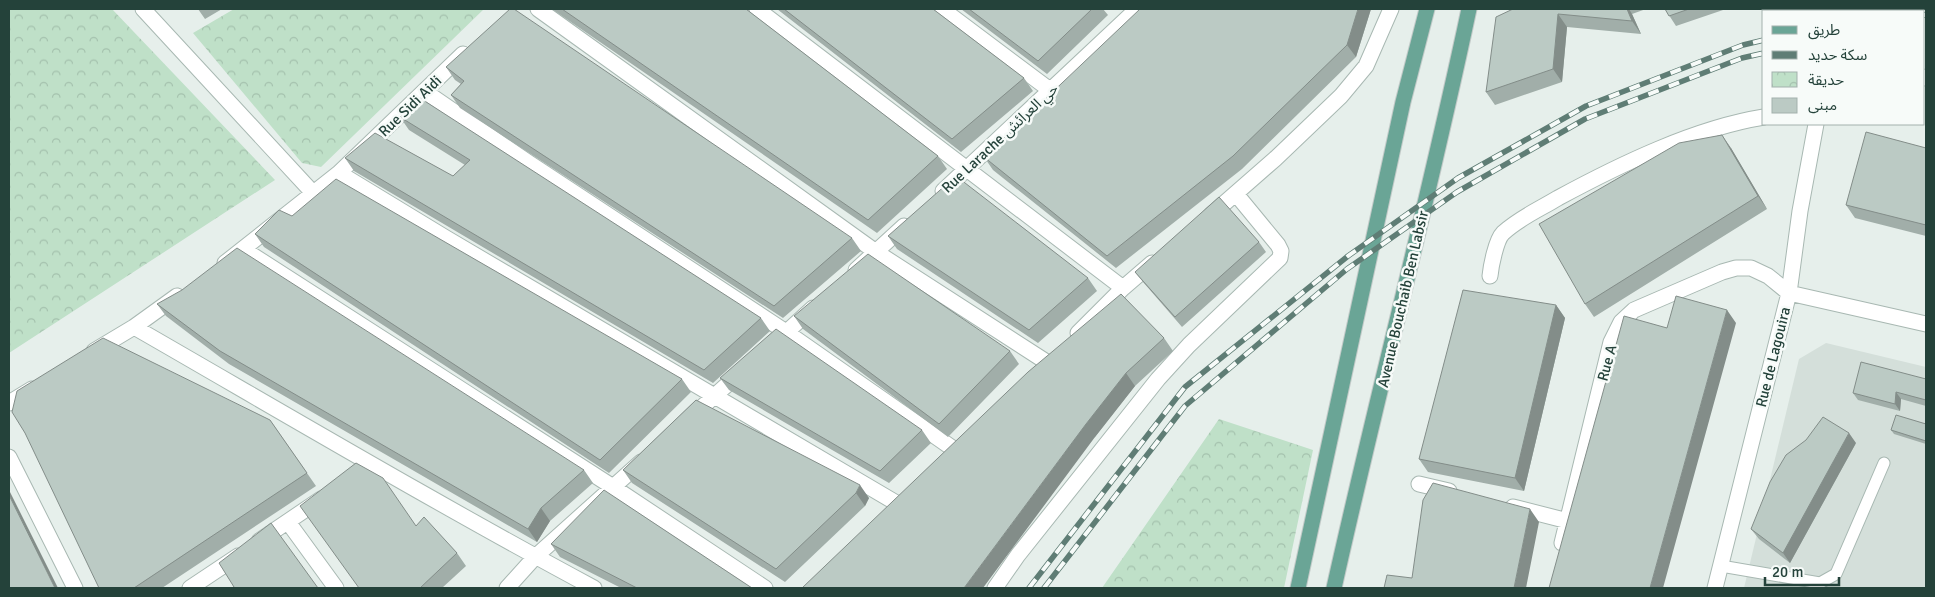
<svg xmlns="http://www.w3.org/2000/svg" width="1935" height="597" font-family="Signika,'Noto Sans Arabic',sans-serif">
<defs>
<pattern id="park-crowns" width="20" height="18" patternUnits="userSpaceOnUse" patternTransform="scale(1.25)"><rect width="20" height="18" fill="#bfe0c8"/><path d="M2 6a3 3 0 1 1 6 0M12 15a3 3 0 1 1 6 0" fill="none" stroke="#a4c1ad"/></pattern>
</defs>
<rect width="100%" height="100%" fill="#e6efeb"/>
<!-- built -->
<path fill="#d4dfda" d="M 1826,343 L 1926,367 L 1926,588 L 1744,588 L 1799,359 Z"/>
<!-- park -->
<path fill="url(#park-crowns)" d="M 9,9 L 112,9 L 275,180 L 9,353 Z
M 234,9 L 484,9 L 321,167 L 302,163 L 193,33 Z
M 1219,419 L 1313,450 L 1284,588 L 1102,588 Z"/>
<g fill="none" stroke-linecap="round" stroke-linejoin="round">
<defs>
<path id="service" d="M 1721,566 L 1820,583 L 1836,574 L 1884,463"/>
<path id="minor" d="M 143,9 L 314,194
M 538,9 L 876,252 L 1048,363
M 757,9 L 1123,288
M 942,9 L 1050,90
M 1924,78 L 1926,77
M 424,91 L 529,163 L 786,332 L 955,450
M 339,173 L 446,238 L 898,504
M 943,191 L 1137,9
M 1211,215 L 1275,159 L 1341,96 L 1366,66 L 1391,9
M 243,249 L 613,487 L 765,588
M 225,263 L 339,173 L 463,54
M 856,270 L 904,226
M 1490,276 C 1491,266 1496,240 1503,233 C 1519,218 1540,209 1558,198 C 1619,165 1695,128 1764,117
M 134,327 C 287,415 439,505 594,588
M 1078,333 L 1123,288 L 1152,263
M 769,348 L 813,308
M 94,351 L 134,327 L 177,296
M 9,403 L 32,389
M 690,418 L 740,373
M 9,457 L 75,588
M 1419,484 L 1449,491
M 1513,507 L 1568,521
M 288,522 L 336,588
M 259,541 L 321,499
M 1562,543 L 1611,342 L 1621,322 L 1634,310 L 1722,272 L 1736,268 L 1751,268 L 1768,276 L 1789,293 L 1926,324
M 190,588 L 238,556
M 507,588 L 535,557 L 641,462
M 995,588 L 1018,555 L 1158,379 L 1189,345 L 1280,258 L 1281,251 L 1278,245 L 1236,194
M 1715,588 L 1789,293 L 1800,211 L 1816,124"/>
<path id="primary" d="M 1298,588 L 1403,102 L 1427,9
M 1334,588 C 1377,395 1428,203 1469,9"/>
</defs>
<!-- service casing -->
<use href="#service" stroke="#a8b8b2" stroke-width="13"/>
<!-- minor casing -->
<use href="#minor" stroke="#a8b8b2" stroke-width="17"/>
<!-- primary casing -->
<use href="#primary" stroke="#c2cac8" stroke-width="17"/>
<!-- service -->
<use href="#service" stroke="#fff" stroke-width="11"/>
<!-- minor -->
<use href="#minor" stroke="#fff" stroke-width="15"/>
<!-- primary -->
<use href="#primary" stroke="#6aa596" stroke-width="15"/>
<defs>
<path id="rail" d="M 1876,11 L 1886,9
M 1924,15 L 1926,15
M 1029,588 L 1185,387 L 1348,256 L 1458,178 L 1586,106 L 1743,45 L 1764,40
M 1044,588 L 1185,406 L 1347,269 L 1457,192 L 1585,119 L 1742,58 L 1764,53"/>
</defs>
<!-- rail casing -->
<use href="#rail" stroke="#5f7d75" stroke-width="5.5"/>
<!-- rail -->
<use href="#rail" stroke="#f7fbf9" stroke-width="4" stroke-dasharray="11" stroke-linecap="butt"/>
</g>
<!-- wall -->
<path fill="#a1aea9" d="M 198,9 L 222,9 L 205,19 Z
M 552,9 L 746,9 L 938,156 L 947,169 L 877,233 Z
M 777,9 L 933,9 L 1024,78 L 1033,91 L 961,152 Z
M 961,9 L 1103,9 L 1108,15 L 1047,74 Z
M 1371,9 L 1356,57 L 1242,169 L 1116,268 L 993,170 L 984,157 Z
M 1513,9 L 1646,9 L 1632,14 L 1641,34 L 1567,27 L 1562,82 L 1495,105 L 1486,92 Z
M 1665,9 L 1726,9 L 1676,26 Z
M 446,67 L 852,238 L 861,251 L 783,318 L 460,108 L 451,95 L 461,84 L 455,80 Z
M 400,117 L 761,318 L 770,331 L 713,383 L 354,171 L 345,158 L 453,176 L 465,165 L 409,130 Z
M 1731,148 L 1767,209 L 1594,317 L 1585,304 Z
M 1926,148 L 1926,236 L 1855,218 L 1846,205 Z
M 292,216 L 682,379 L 691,392 L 609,473 L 264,247 L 255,234 Z
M 888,236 L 1088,278 L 1097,291 L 1038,343 L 897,249 Z
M 1259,242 L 1266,252 L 1182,327 L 1143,282 L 1135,272 Z
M 157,304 L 584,470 L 593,483 L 550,521 L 537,542 L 229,364 L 166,316 Z
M 1556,305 L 1565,318 L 1524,491 L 1428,472 L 1419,459 Z
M 794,316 L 1010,351 L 1019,364 L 948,437 L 803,329 Z
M 1164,338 L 1173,351 L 1135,386 L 1095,437 L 802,588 Z
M 720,378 L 922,430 L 931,443 L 889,483 L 729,390 Z
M 1926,379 L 1926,406 L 1901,399 L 1900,411 L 1858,400 L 1853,393 Z
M 696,400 L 869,498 L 865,506 L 785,582 L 632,483 L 623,470 Z
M 270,420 L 316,486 L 162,588 L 99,588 Z
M 1926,424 L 1926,444 L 1894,434 L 1891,430 Z
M 1856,443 L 1790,563 L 1759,539 L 1751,529 Z
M 416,526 L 457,553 L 466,566 L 442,588 L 359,588 Z
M 551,544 L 752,588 L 621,588 L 560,557 Z"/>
<!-- shaded-wall -->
<path fill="#838d89" d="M 1358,9 L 1371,9 L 1356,57 L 1347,45 Z
M 1627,9 L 1629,9 L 1632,14 L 1641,34 L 1632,21 Z
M 1558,14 L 1567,27 L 1562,82 L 1553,69 Z
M 1722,135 L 1731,148 L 1767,209 L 1758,196 Z
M 1556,305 L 1565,318 L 1524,491 L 1515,478 Z
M 1727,310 L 1736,323 L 1663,588 L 1650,588 Z
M 1126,373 L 1135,386 L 1095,437 L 983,588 L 964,588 L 1086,424 Z
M 1896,392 L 1901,399 L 1900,411 L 1895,404 Z
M 1849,433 L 1856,443 L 1790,563 L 1783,553 Z
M 860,485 L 869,498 L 865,506 L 856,493 Z
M 9,490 L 58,588 L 55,588 L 9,495 Z
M 541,508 L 550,521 L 537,542 L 528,529 Z
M 1530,509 L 1539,522 L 1526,588 L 1514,588 Z"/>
<!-- building -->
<path fill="#bbcac4" stroke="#838d89" d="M 510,9 L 514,9 L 852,238 L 774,306 L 451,95 L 464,81 L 446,67 Z
M 562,9 L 746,9 L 938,156 L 868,220 Z
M 784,9 L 933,9 L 1024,78 L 952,139 Z
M 969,9 L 1092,9 L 1038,61 Z
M 1140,9 L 1358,9 L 1347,45 L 1233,156 L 1107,256 L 984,157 Z
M 1513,9 L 1627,9 L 1632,21 L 1558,14 L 1553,69 L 1486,92 L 1496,17 Z
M 1665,9 L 1689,9 L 1669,16 Z
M 420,98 L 761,318 L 704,370 L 345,158 L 375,133 L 453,176 L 470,160 L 400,117 Z
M 1866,132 L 1926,148 L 1926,225 L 1846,205 Z
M 1722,135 L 1758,196 L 1585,304 L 1539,224 L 1679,143 Z
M 956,176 L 1088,278 L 1029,330 L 888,236 Z
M 336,179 L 682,379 L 600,460 L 255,234 L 279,210 L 292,216 Z
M 1219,197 L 1259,242 L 1175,317 L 1135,272 Z
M 237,248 L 584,470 L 541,508 L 528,529 L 220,351 L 157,304 L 182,290 Z
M 868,254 L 1010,351 L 939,424 L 794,316 Z
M 1463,290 L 1556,305 L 1515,478 L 1419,459 Z
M 1121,294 L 1164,338 L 1126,373 L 1086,424 L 964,588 L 802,588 L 1028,372 Z
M 1676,296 L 1727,310 L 1650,588 L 1549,588 L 1624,316 L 1667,328 Z
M 776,329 L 922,430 L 880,471 L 720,378 Z
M 103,338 L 270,420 L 307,473 L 134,588 L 99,588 L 25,433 L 12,412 L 17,391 Z
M 1861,362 L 1926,379 L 1926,400 L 1896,392 L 1895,404 L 1853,393 Z
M 696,400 L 860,485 L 856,493 L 776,569 L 623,470 Z
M 1896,415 L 1926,424 L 1926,441 L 1891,430 Z
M 1823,417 L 1849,433 L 1783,553 L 1751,529 L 1770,482 L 1786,455 L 1806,440 Z
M 356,463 L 383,478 L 416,526 L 424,517 L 457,553 L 420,588 L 359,588 L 300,506 Z
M 1433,483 L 1530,509 L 1514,588 L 1384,588 L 1387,575 L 1412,578 L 1423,500 Z
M 604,490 L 752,588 L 637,588 L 551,544 Z
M 9,495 L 55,588 L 9,588 Z
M 271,523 L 318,588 L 232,588 L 234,587 L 219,563 Z"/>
<g text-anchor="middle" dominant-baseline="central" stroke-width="5" stroke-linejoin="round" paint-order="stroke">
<!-- street labels -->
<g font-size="15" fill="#24423a" stroke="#f7fbf9">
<text transform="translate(410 106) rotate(-44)">Rue Sidi Aidi</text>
<text transform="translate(1000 138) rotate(-43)">Rue Larache حي العرائش</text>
<text transform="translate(1403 299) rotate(-77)">Avenue Bouchaib Ben Labsir</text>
<text transform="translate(1773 357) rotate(-76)">Rue de Lagouira</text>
<text transform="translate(1607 363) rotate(-75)">Rue A</text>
</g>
</g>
<!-- border -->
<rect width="1935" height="597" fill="none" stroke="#24423a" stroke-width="20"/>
<!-- legend -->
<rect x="1762" y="10" width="162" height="115" fill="#f7fbf9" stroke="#a3b1ad"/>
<rect x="1772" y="26" width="25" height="8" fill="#6aa596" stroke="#a3b1ad"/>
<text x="1808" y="35" font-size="15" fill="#24423a">طريق</text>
<rect x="1772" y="51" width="25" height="8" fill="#5f7d75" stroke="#a3b1ad"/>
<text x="1808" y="60" font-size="15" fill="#24423a">سكة حديد</text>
<rect x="1772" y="72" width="25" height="15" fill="url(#park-crowns)" stroke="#a3b1ad"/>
<text x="1808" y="85" font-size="15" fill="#24423a">حديقة</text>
<rect x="1772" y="98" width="25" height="15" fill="#bbcac4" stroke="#a3b1ad"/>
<text x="1808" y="110" font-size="15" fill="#24423a">مبنى</text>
<!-- scale -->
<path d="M1765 577v8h74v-8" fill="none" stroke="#24423a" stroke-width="2.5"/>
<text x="1772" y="577" font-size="15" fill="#24423a" stroke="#f7fbf9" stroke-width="4" paint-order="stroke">20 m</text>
</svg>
